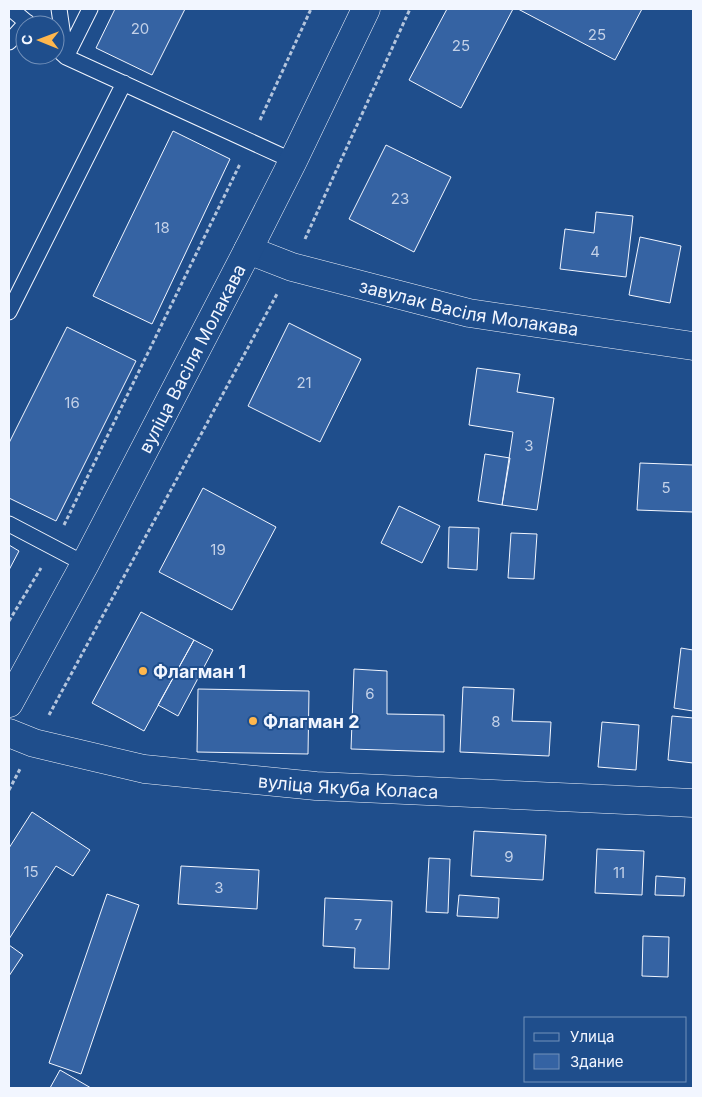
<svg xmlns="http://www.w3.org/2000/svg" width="702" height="1097" font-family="Inter,sans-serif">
<rect width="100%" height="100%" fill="#1f4e8c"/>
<!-- building -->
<path fill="#3563a3" stroke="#f2f6ff" d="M 115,9 L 185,9 L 152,75 L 96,48 Z
M 447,9 L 513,9 L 461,108 L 409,80 Z
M 518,9 L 642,9 L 615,60 Z
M 173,131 L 230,159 L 152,324 L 93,296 Z
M 386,145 L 451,177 L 414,252 L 349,219 Z
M 596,212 L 633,216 L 626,277 L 560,269 L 565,229 L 594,233 Z
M 640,237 L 681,246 L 670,303 L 629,295 Z
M 289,323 L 361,359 L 320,442 L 248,406 Z
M 67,327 L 136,361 L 56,521 L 9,498 L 9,443 Z
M 477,368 L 520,374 L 517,392 L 554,398 L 537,510 L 502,505 L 513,432 L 469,425 Z
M 485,454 L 510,458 L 502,505 L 478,501 Z
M 640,463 L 693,465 L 693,512 L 637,510 Z
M 203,488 L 276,527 L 232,610 L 159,572 Z
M 399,506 L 440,526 L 422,563 L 381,543 Z
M 449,527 L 479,528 L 477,570 L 448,568 Z
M 511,533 L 537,534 L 534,579 L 508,578 Z
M 9,545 L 19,551 L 9,570 Z
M 141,612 L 194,640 L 144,731 L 92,703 Z
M 194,640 L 213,650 L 178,716 L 158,705 Z
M 681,648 L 693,650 L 693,711 L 674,708 Z
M 354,669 L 387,671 L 387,714 L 444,715 L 444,752 L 351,749 Z
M 463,687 L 514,689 L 512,721 L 551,722 L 549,756 L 460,752 Z
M 198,689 L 309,691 L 308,754 L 197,752 Z
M 672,716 L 693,718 L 693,763 L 668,760 Z
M 602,722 L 639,725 L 636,770 L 598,767 Z
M 32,812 L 90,850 L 73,876 L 56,866 L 9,939 L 9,848 Z
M 474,831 L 546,835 L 543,880 L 471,876 Z
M 597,849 L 644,851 L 642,895 L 595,893 Z
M 429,858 L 450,859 L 448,913 L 426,912 Z
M 181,866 L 259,870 L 257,909 L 178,904 Z
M 656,876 L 685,878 L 684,896 L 655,895 Z
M 107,894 L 139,905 L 81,1074 L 49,1063 Z
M 459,895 L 499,898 L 498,918 L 457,916 Z
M 325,898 L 392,901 L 389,969 L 354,968 L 355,948 L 323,946 Z
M 643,936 L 669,937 L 668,977 L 642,976 Z
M 9,945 L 23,955 L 9,976 Z
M 60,1070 L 91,1088 L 50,1088 Z"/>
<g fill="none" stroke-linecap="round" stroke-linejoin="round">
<defs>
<path id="lane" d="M 11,9 L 30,25
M 59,9 L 66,57
M 9,42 L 27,22
M 55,47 L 66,57 L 293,161
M 66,57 L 90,9
M 9,312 L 124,83
M 9,524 L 85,564"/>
<g id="street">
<path id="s1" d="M 248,250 L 292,267 L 469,313 L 693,346"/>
<path id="s2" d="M 9,733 L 34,743 L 144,769 L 316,786 L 693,803"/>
</g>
<g id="secondary">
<path id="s3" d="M 9,703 L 85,564 L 248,250 L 293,161 L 366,9"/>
</g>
</defs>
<!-- lane casing -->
<use href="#lane" stroke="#f2f6ff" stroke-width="17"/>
<!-- street casing -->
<use href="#street" stroke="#f2f6ff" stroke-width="29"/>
<!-- secondary casing -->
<use href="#secondary" stroke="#f2f6ff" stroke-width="29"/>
<!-- path -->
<path stroke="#b3c4dc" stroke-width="3" stroke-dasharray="4 2.5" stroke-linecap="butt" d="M 260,120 L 311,9
M 305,239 L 410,9
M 64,525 L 240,164
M 9,621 L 41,568
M 49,715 L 277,294
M 9,790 L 20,769"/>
<!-- lane -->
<use href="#lane" stroke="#1f4e8c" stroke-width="15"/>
<!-- street -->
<use href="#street" stroke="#1f4e8c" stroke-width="28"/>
<!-- secondary -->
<use href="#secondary" stroke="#1f4e8c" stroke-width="28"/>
</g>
<!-- markers -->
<g fill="#ffb74d" stroke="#1f4e8c" stroke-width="2">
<circle cx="143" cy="671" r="5"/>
<circle cx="253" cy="721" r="5"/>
</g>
<g text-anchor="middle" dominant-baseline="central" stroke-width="4" stroke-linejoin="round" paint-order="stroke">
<!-- number labels -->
<g font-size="15" fill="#c3d1e8">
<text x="140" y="28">20</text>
<text x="597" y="34">25</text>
<text x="461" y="45">25</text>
<text x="400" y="198">23</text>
<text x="162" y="227">18</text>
<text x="595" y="251">4</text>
<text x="304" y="382">21</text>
<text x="72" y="402">16</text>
<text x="529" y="445">3</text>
<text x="666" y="487">5</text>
<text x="218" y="549">19</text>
<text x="370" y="693">6</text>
<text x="496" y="721">8</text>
<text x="509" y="856">9</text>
<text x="31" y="871">15</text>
<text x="619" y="872">11</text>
<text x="219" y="887">3</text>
<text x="358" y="924">7</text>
</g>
<!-- street labels -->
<g font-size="18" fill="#f2f6ff" stroke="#1f4e8c">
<text stroke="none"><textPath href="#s1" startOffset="229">завулак Васіля Молакава</textPath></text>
<text stroke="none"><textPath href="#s3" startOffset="390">вуліца Васіля Молакава</textPath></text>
<text stroke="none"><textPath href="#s2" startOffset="345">вуліца Якуба Коласа</textPath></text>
</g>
<!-- poi labels -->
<g font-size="18" font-weight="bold" fill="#f2f6ff" stroke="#1f4e8c" text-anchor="start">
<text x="153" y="671">Флагман 1</text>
<text x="263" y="721">Флагман 2</text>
</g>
</g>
<!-- border -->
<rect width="702" height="1097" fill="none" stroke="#f2f6ff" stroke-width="20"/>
<!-- legend -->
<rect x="524" y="1017" width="162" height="65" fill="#1f4e8c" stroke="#7391ba"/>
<rect x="534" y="1033" width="25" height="8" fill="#1f4e8c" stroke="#7391ba"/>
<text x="570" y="1042" font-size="15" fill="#f2f6ff">Улица</text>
<rect x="534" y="1054" width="25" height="15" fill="#3563a3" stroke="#7391ba"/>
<text x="570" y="1067" font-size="15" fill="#f2f6ff">Здание</text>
<!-- north arrow -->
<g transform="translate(40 40) rotate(271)"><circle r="24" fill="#1f4e8c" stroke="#7391ba"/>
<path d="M0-4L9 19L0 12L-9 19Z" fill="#ffb74d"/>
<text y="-8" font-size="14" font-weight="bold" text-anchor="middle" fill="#f2f6ff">С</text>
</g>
</svg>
